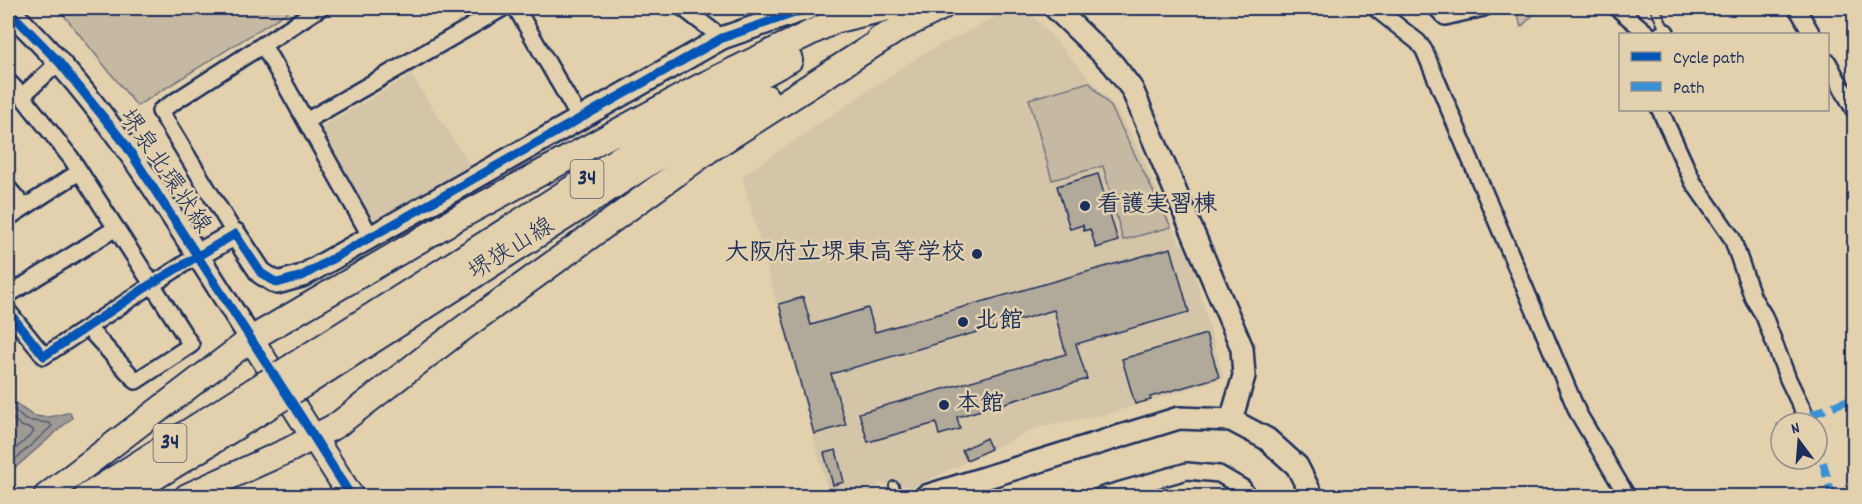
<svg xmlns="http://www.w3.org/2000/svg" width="1862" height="504" font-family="Dekko,'Klee One',sans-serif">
<rect width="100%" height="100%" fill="#e3d1ae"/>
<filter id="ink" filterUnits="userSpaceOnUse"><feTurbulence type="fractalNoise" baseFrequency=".0167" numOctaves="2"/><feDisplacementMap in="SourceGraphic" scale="12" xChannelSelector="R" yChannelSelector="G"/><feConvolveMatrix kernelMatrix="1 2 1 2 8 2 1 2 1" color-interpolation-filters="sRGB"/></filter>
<g filter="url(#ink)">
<!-- built -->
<path fill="#d4c5a8" d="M 1013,8 L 1026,8 L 1092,81 L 1114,106 L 1139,149 L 1180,244 L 1189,248 L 1194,260 L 1191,261 L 1224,378 L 1108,414 L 1041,426 L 914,487 L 879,483 L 875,494 L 829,495 L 742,176 L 919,56 Z
M 411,75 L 471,166 L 372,222 L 317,130 Z"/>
<!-- green -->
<path fill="#c6b9a2" stroke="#707480" stroke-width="1.5" d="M 58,8 L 294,8 L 137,106 Z
M 1516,8 L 1540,8 L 1521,27 Z
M 1089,82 L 1111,107 L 1171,227 L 1123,240 L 1103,166 L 1052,180 L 1029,99 Z"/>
<!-- water -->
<path fill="#9f9993" stroke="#6a6f7e" stroke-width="1.5" d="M 8,396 C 32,418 38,422 70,412 L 72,418 L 8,474 Z"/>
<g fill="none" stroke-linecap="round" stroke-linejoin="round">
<!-- shore -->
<path stroke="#505973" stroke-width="1.5" d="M 8,404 L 25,420 L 49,423 L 52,426 L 8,466
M 8,414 L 21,426 L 32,429 L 34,432 L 8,456"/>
</g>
<!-- building -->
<path fill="#b1a99a" stroke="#1b2f5e" stroke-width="1.5" d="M 1098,174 L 1118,241 L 1096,248 L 1090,229 L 1084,231 L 1083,225 L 1070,229 L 1057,186 Z
M 1171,248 L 1189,312 L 1076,344 L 1087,379 L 957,417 L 960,429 L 939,435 L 936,423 L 868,442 L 859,413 L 1066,354 L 1054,310 L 831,374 L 846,425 L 814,434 L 779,304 L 803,297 L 811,325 L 868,308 L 875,332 Z
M 1206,334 L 1219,377 L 1150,397 L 1151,400 L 1135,404 L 1122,359 Z
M 986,438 L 991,449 L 967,460 L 962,450 Z
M 836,450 L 844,482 L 833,485 L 824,453 Z"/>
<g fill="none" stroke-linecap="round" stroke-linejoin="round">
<defs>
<path id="lane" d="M 1655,8 L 1666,32
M 894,486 L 897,496"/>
<path id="street" d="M 516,8 L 580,119
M 683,8 L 722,38
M 1375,8 L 1418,42 L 1424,50 L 1578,413 L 1627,496
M 1436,8 L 1445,17 L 1484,8
M 1617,8 L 1648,34
M 1797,8 L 1812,34
M 1661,34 L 1666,32
M 263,45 L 371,237
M 1828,62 L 1854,110
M 8,81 L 22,96 L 71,158 L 191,345 L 136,381 L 88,328
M 22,96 L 59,62
M 1660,110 L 1693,182 L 1732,238 L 1753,298 L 1764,316 L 1788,379 L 1809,423
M 306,121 L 503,8
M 8,188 L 24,207
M 8,218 L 79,172
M 235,234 L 160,111 L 320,8
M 8,295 L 116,228
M 8,311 L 44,356 L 196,256
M 1100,496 L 1187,471 L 1219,474 L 1243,488 L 1248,496"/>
<path id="secondary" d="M 1055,8 L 1113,64 L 1132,89 L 1242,348 L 1244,376 L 1231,420
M 8,10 C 108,103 177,225 251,339
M 196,256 L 235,234 L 261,273 L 277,283 L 302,276 L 722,38 L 809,8
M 926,496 L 1179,418 L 1231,420 L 1267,439 L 1297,466 L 1312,496"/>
<path id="primary" d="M 879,39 L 941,8
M 251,339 L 351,496
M 294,365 L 683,118 L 790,60
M 305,384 L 662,155 L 766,97
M 46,496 L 251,339 L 456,219 L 699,87 L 744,65 L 837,20 L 888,8
M 87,496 L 254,390
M 125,496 L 265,409
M 187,496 L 289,450 L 337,425 L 458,332 L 708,151 L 894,32"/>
</defs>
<!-- lane casing -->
<use href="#lane" stroke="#1b2f5e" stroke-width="12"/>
<!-- street casing -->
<use href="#street" stroke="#1b2f5e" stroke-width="20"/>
<!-- secondary casing -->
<use href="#secondary" stroke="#1b2f5e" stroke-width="26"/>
<!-- primary casing -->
<use href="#primary" stroke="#1b2f5e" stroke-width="28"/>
<!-- lane -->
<use href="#lane" stroke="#e3d1ae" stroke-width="8"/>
<!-- street -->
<use href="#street" stroke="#e3d1ae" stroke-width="15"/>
<!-- secondary -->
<use href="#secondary" stroke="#e3d1ae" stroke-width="21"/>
<!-- primary -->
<use href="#primary" stroke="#e3d1ae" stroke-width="24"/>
<defs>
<path id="primary-bridge" d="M 254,390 L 294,365
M 265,409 L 305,384"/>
</defs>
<!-- primary-bridge casing -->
<use href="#primary-bridge" stroke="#1b2f5e" stroke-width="28" stroke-linecap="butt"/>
<!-- primary-bridge -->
<use href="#primary-bridge" stroke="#e3d1ae" stroke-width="24"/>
<!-- quiet -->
<path stroke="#3891d7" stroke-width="8" stroke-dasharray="15 8" stroke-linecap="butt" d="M 1790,423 L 1854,398
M 1777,428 L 1781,427
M 1817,440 L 1832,496"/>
<defs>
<path id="cycleway" d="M 8,10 L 59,62 L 125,144 L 300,415 L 351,496
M 8,311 L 44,356 L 151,284 L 235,234 L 261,273 L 277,283 L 302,276 L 722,38 L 809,8"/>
</defs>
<!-- cycleway casing -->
<use href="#cycleway" stroke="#e3d1ae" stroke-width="13"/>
<!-- cycleway -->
<use href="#cycleway" stroke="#0057b8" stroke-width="9"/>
</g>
</g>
<!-- markers -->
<g fill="#1b2f5e" stroke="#e3d1ae" stroke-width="2">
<circle cx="1085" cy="206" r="6"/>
<circle cx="977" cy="254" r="6"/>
<circle cx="963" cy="322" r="6"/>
<circle cx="944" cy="405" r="6"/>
</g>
<g text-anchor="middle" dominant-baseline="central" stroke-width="5" stroke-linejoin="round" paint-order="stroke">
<!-- shield labels -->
<g fill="#e3d1ae" stroke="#576076" stroke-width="1.5">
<rect x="570.5" y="160" width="33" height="38" rx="4.5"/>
<rect x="153.5" y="424" width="33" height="38" rx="4.5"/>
</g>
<g font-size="22" font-weight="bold" fill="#1b2f5e">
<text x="587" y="179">34</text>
<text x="170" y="443">34</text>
</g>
<!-- street labels -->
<g font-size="24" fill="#1b2f5e" stroke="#e3d1ae">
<text transform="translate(164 172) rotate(56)">堺泉北環状線</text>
<text transform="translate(512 250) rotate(-32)">堺狭山線</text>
</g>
<!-- poi labels -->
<g font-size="24" font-weight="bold" fill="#1b2f5e" stroke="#e3d1ae" text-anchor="start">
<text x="1097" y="206">看護実習棟</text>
<text x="965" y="254" text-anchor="end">大阪府立堺東高等学校</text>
<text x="975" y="322">北館</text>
<text x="956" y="405">本館</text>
</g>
</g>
<!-- margin -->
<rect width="1862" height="504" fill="none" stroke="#e3d1ae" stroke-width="30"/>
<rect x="15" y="15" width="1832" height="474" fill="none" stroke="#1b2f5e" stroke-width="2" filter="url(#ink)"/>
<!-- legend -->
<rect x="1619" y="33" width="210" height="78" fill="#e3d1ae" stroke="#93908e" stroke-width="1.5"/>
<rect x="1631" y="52" width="30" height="9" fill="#0057b8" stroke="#93908e" stroke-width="1.5"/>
<text x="1673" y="63" font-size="18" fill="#1b2f5e">Cycle path</text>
<rect x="1631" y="82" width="30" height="9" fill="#3891d7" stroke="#93908e" stroke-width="1.5"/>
<text x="1673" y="93" font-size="18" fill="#1b2f5e">Path</text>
<!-- north arrow -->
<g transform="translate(1799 441) rotate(344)"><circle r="28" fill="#e3d1ae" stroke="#93908e" stroke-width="1.5"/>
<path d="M0-4.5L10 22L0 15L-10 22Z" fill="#1b2f5e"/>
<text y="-9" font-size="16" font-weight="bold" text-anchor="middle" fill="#1b2f5e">N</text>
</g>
</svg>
